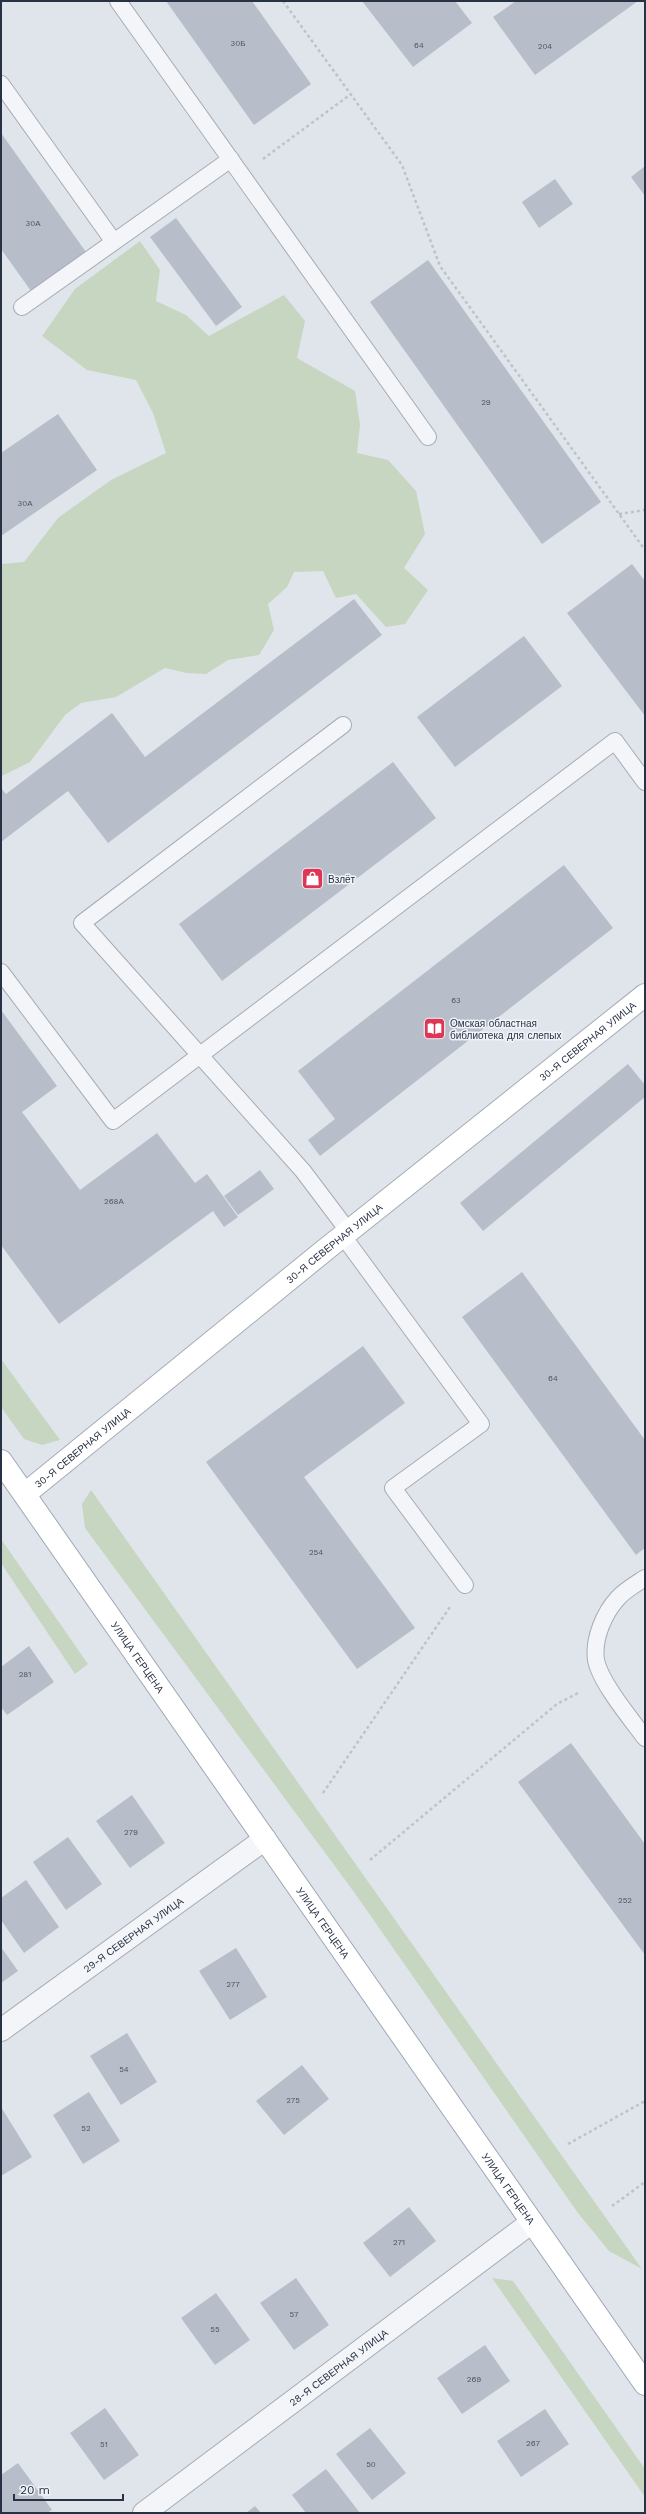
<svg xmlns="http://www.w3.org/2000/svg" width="646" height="2514" font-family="'Work Sans',sans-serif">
<rect width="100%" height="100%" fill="#e0e5eb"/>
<!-- green -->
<path fill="#c6d6c0" d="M 140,241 L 160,270 L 156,301 L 186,315 L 209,336 L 284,295 L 305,321 L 297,358 L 355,391 L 360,425 L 357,453 L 388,460 L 416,491 L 425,534 L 404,568 L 428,590 L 405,624 L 386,627 L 356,594 L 336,598 L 323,571 L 294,572 L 287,587 L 268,604 L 274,630 L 259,655 L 228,660 L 206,674 L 187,673 L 165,668 L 116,697 L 81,703 L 65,715 L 30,762 L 2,776 L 1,564 L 24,562 L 58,518 L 111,480 L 166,453 L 153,413 L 136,380 L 87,370 L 42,336 L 75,289 Z
M 1,1359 L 60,1440 L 42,1445 L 24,1439 L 1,1407 Z
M 91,1490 L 642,2269 L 609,2251 L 578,2213 L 354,1892 L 85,1528 L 82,1504 Z
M 1,1539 L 88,1664 L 75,1674 L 1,1563 Z
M 492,2278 L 513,2281 L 645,2469 L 645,2497 Z"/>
<!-- building -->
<path fill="#b7bec9" d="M 166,1 L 252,1 L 311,84 L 254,125 Z
M 362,1 L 455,1 L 472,23 L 413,67 Z
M 516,1 L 638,1 L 535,75 L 493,17 Z
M 1,133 L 86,252 L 31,291 L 1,249 Z
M 645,166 L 645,196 L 631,177 Z
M 555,179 L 573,204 L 539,228 L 522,202 Z
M 176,218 L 242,307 L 216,326 L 150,237 Z
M 428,260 L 601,502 L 542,544 L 370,302 Z
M 58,414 L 97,470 L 1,536 L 1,453 Z
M 632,564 L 645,581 L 645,716 L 567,613 Z
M 354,599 L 382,635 L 108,843 L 68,791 L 1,842 L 1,788 L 6,794 L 112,713 L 145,757 Z
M 524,636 L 562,686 L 455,767 L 417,717 Z
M 393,762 L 436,818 L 222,981 L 179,924 Z
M 564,865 L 613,928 L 320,1156 L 308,1140 L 335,1119 L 298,1071 Z
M 1,1010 L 57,1086 L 22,1112 L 80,1190 L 157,1133 L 195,1183 L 207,1174 L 238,1217 L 224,1227 L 213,1211 L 59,1324 L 1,1245 Z
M 628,1064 L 645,1085 L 645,1097 L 483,1231 L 460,1203 Z
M 260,1170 L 274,1189 L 238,1215 L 224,1196 Z
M 522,1272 L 645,1440 L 645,1548 L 636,1555 L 462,1317 Z
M 363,1346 L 405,1403 L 304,1477 L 415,1628 L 357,1669 L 206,1462 Z
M 29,1646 L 54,1682 L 7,1715 L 1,1707 L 1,1667 Z
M 571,1743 L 645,1844 L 645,1955 L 518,1782 Z
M 132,1795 L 165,1843 L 130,1868 L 96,1821 Z
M 68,1837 L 102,1884 L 66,1910 L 33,1862 Z
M 26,1880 L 59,1927 L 24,1953 L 1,1920 L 1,1898 Z
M 1,1947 L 18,1971 L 1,1983 Z
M 236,1948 L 267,1997 L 230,2020 L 199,1971 Z
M 127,2033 L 157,2082 L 121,2105 L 90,2056 Z
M 302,2065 L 329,2099 L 284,2135 L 256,2101 Z
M 89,2092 L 120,2141 L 83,2164 L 53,2115 Z
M 1,2107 L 32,2157 L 1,2176 Z
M 409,2207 L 436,2241 L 390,2277 L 363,2243 Z
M 296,2278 L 329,2325 L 294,2350 L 260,2303 Z
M 216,2293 L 250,2340 L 215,2365 L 181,2318 Z
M 485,2345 L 510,2381 L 462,2414 L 437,2378 Z
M 105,2408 L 139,2455 L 104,2480 L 70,2433 Z
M 545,2409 L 569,2444 L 521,2477 L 497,2441 Z
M 370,2428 L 406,2473 L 372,2500 L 336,2454 Z
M 18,2463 L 52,2510 L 47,2513 L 1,2513 L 1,2475 Z
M 326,2469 L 360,2513 L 306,2513 L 292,2495 Z
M 255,2506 L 261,2513 L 246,2513 Z"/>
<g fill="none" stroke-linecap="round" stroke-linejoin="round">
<defs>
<path id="lane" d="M 118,1 L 428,437
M 1,84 L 114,242
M 22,307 L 231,159
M 343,725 L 82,923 L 303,1171 L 349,1232
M 1,972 L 113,1121 L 615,741 L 645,782
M 343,1236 L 481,1424 L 393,1488 L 465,1585
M 645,1578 C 636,1584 625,1590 618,1598 C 604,1613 593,1639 596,1660 C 600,1682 631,1719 645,1738"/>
<g id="street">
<path id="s1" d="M 1,2030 L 265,1839"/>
<path id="s2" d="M 144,2513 L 532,2222"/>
</g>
<g id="secondary">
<path id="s3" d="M 25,1494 L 325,1250 L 645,995"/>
</g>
<g id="primary">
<path id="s4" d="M 1,1461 L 645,2384"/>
</g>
</defs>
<!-- lane casing -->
<use href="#lane" stroke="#a5acb6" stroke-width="18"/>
<!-- street casing -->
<use href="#street" stroke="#a5acb6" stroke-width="24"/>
<!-- secondary casing -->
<use href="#secondary" stroke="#a5acb6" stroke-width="24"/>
<!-- primary casing -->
<use href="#primary" stroke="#9ea9b8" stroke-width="24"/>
<!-- path -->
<path stroke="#bec2c9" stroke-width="2.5" stroke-dasharray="3 3" stroke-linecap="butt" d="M 283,1 L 402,165 L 440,266 L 645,550
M 263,159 L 351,94
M 619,514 L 645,510
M 323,1793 L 450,1607
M 370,1860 L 557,1704 L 580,1692
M 568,2144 L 645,2101
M 612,2206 L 645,2182"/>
<!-- lane -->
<use href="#lane" stroke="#f3f5f8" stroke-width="16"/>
<!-- street -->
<use href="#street" stroke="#f3f5f8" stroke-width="22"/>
<!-- secondary -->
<use href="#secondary" stroke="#fff" stroke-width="22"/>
<!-- primary -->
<use href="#primary" stroke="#fff" stroke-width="22"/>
</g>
<!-- icons -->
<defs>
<symbol id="shop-square" viewBox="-11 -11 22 22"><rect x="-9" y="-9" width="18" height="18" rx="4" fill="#de3756" stroke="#f0f3f8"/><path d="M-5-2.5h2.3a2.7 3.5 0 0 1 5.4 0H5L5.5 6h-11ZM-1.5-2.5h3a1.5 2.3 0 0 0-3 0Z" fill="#fff"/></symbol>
<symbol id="library-square" viewBox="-11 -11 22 22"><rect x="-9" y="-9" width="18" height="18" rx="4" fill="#de3756" stroke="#f0f3f8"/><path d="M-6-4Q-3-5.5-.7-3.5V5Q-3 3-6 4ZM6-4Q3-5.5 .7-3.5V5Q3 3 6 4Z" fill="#fff"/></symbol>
</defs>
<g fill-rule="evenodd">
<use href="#shop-square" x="300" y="866" width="25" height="25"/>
<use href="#library-square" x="422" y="1016" width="25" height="25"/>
</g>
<g text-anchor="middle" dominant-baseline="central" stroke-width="3" stroke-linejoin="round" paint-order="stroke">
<!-- number labels -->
<g font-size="8" fill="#4b5565">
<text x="238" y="43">30Б</text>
<text x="419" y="45">64</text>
<text x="545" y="46">204</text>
<text x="33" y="223">30А</text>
<text x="486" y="402">29</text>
<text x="25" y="503">30А</text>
<text x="456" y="1000">63</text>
<text x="114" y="1201">268А</text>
<text x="553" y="1378">64</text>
<text x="316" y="1552">254</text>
<text x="25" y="1674">281</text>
<text x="131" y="1832">279</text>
<text x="625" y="1900">252</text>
<text x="233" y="1984">277</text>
<text x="124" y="2069">54</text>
<text x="293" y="2100">275</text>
<text x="86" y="2128">52</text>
<text x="399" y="2242">271</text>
<text x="294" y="2314">57</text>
<text x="215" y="2329">55</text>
<text x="474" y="2379">269</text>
<text x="533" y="2443">267</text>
<text x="104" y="2444">51</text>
<text x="371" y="2464">50</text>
</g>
<!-- poi labels -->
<g font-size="10" fill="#273244" stroke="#f0f3f8" text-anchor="start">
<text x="328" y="879">Взлёт</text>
<text x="450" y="1023">Омская областная<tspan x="450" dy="12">библиотека для слепых</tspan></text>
</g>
<!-- street labels -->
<g font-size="10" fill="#273244" stroke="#f0f3f8">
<text stroke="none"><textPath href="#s3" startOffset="722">30-Я СЕВЕРНАЯ УЛИЦА</textPath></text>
<text stroke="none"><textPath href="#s3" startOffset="398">30-Я СЕВЕРНАЯ УЛИЦА</textPath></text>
<text stroke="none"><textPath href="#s3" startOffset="74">30-Я СЕВЕРНАЯ УЛИЦА</textPath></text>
<text stroke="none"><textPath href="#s4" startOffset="239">УЛИЦА ГЕРЦЕНА</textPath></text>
<text stroke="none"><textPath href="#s4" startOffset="563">УЛИЦА ГЕРЦЕНА</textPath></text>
<text stroke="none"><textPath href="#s1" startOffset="163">29-Я СЕВЕРНАЯ УЛИЦА</textPath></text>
<text stroke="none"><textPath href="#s4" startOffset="887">УЛИЦА ГЕРЦЕНА</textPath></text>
<text stroke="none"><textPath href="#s2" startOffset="243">28-Я СЕВЕРНАЯ УЛИЦА</textPath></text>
</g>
</g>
<!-- border -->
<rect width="646" height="2514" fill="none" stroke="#273244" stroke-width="4"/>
<!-- scale -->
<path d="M14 2494v6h109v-6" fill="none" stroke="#273244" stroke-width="2"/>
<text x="20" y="2494" font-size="12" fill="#273244" stroke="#f0f3f8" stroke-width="3" paint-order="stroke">20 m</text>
</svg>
